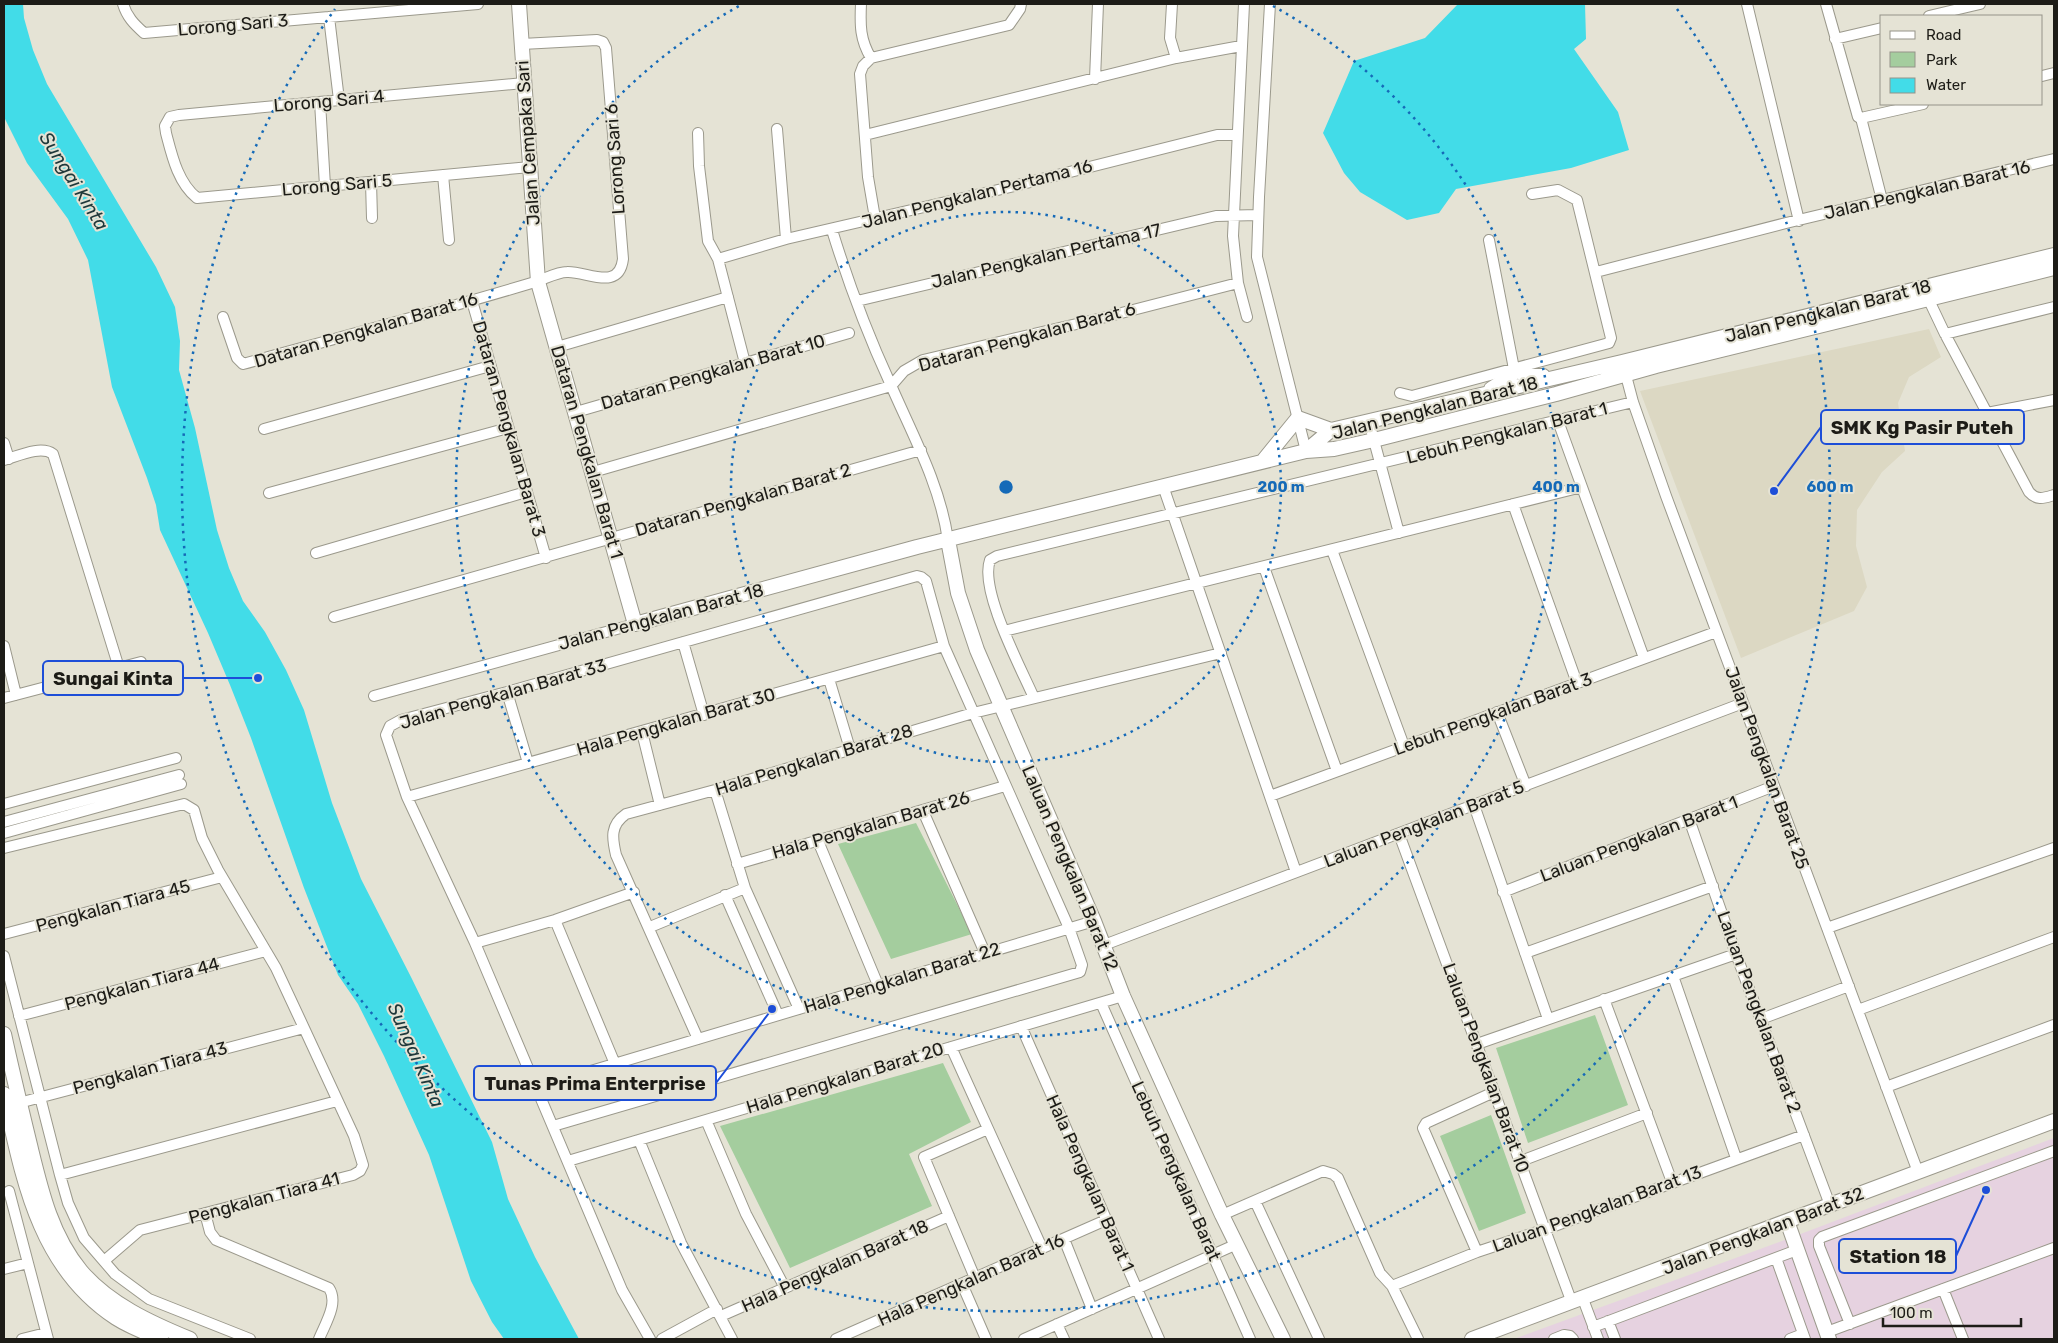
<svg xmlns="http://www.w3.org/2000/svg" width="2058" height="1343" font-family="Rubik,sans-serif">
<rect width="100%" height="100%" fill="#e5e3d5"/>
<!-- commercial -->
<path fill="#e6d2e0" d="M 2054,1138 L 2054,1339 L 1514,1339 L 1782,1241 Z"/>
<!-- built -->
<path fill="#dcd8c3" d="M 1929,329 L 1941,357 L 1909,377 L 1898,403 L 1905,451 L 1882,472 L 1857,510 L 1856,546 L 1867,587 L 1854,611 L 1741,658 L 1640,391 Z"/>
<!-- green -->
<path fill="#a4cd9e" d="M 916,823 L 972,934 L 891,959 L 838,844 Z
M 1595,1015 L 1628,1105 L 1528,1143 L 1496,1048 Z
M 943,1063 L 971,1122 L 909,1154 L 932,1206 L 790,1268 L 720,1126 Z
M 1491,1115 L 1526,1213 L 1479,1231 L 1440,1136 Z"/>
<!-- water -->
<path fill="#42dce8" d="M 4,4 L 23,4 L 24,18 L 33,50 L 47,84 L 156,267 L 175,307 L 180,341 L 179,370 L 195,428 L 217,530 L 229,568 L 243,601 L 265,632 L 286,670 L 304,710 L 332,803 L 361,879 L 411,977 L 492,1142 L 508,1199 L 535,1257 L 579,1339 L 504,1339 L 492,1322 L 471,1281 L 429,1155 L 384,1056 L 358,1004 L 338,975 L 304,888 L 251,738 L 230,685 L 208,633 L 160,530 L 156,505 L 147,478 L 112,387 L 88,260 L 68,219 L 27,163 L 4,117 Z
M 1458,4 L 1585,4 L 1586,39 L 1574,49 L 1618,112 L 1629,150 L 1571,168 L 1456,189 L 1439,213 L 1407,220 L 1360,192 L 1344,173 L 1323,133 L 1354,61 L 1425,38 Z"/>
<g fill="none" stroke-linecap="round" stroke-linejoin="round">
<defs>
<path id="street" d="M 123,4 C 127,17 134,24 144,33 L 478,4
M 861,4 C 860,25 860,40 871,58
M 1172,4 L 1170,38 L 1176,58
M 1244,4 L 1233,236 L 1238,283 L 1247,317
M 1270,4 L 1259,197 L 1257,257 L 1306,451
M 1747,4 L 1799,221
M 1826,4 L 1858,117 L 1861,118 L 1923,104
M 1929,16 L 1980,4
M 329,17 L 339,100
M 1835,39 L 1882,28
M 2042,76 L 2054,73
M 1095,79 L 1098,4
M 524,83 L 179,115 L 170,117 L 165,126 L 166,133 C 172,156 178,183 197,198 L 530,167
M 320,102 L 325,186
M 1861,118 L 1882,200
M 777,129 L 786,239
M 698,133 L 699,166 L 708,241 L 718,259 L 745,363
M 865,135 L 1176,58 L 1241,46
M 443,175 L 449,240
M 371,182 L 372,218
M 875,218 L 868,177 L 860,74 L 863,66 L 871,58 L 1009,25 L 1020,9 L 1021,4
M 832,230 C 848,282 867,333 890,383 C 912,434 940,484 948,540
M 1489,240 L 1515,374
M 718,259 L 786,239 L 1002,189 L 1217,135 L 1237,135
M 1596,272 L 1786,223 L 2054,159
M 1926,294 L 1945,334 L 2029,492 C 2037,501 2044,498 2054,495
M 472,301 L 546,558
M 857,301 L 1216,216 L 1258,215
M 223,317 L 237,358 L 243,364 C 341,337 438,311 535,282 C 545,279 557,272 567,272 C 587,271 619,292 623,259 L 606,48 L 603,42 L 597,40 L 522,44
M 1945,334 L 2054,307
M 557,347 L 728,297
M 1624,368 L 1633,402 L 1666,496 L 1918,1172
M 1400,393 L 1412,396 L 1609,343 L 1611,338 L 1577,200 L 1558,190 L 1532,194
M 576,412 L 849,333
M 1987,413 L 2054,400
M 1558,421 L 1644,658
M 1369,422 L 1399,533
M 264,429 L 490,366
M 4,443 L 9,459
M 4,460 C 18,456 41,445 53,454 L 119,668
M 593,472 L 891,386 L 904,371 L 923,360 L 1098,319 L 1238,283
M 1163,486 L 1296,872
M 269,493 L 508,428
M 1513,504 L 1577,683
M 1332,550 L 1404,746
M 316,553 L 526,492
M 1264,567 L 1337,771
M 334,617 L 921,450
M 1004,631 L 1582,487
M 683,642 L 704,715
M 4,646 L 16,695
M 829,679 L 850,749
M 507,692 L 528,763
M 374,696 L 635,624
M 4,698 L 141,662
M 1034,698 C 1021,668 979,590 990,560 L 997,556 L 1633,402
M 1497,712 L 1526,786
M 642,732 L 660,805
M 715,790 L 745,888 L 799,1009
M 1270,796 L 1716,632
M 407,797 L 944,646
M 4,804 L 176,758
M 1474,805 L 1548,1019
M 923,811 L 985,953
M 1689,819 L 1736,954 L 1830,1205
M 4,822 L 179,775
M 4,833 L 181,784
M 1399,834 L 1572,1303
M 818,841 L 878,985
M 4,848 L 184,804 L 194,810 L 202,838 L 218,870 L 276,968 L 304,1028 L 15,1104
M 737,864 L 1005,786
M 1503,892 L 1774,786
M 725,895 L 778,1015
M 555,920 L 615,1064
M 650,927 L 745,888
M 1827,928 L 2054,848
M 4,934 L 222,877
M 475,943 L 555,920 L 634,892
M 1104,945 L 1743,703
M 1525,953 L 1713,886
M 4,956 L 60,1175 L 68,1203 L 84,1238 L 115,1274 L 149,1299 L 250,1339
M 1673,976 L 1736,1158
M 1604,999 L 1672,1182
M 1101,1003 L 1250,1339
M 1858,1010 L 2054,937
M 19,1016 L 266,951
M 1761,1019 L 1849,986
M 1021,1026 L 1159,1339
M 698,1039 L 616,855 C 612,838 610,825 626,814 L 715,790 L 973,713 L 1221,653
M 1477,1044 L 1736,954
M 951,1047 L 1042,1248
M 537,1087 L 1094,921
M 1886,1087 L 2054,1025
M 706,1120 L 746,1214 L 785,1288
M 553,1126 L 1080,972 L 1082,965 L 1069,928 L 944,646 L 926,581 L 921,577 L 917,576 L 507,692 L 401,720 L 390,726 L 386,735 L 407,797 L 475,943 L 622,1290 L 650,1339
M 639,1140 L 681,1243 L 732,1339
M 568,1161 L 1123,996
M 1521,1161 L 1647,1113
M 60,1175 L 337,1101
M 9,1191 L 48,1339
M 1255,1201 L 1319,1339
M 205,1213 L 210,1232 L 216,1240 L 329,1288 C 339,1303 325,1324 319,1339
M 1222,1215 L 1323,1171 L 1333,1174 L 1338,1178 L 1380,1273 L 1392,1286 L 1418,1339
M 1064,1239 L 1092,1309
M 1477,1252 L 1423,1128 L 1426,1123 L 1494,1092
M 1776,1258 L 1805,1339
M 104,1261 L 140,1230 L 353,1175 L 360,1171 L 363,1165 L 354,1136 L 304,1028
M 4,1269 L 28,1263
M 975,1278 L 924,1157 L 988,1129
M 962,1284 L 986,1339
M 1392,1286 L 1477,1252 L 1546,1229 L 1804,1135
M 1943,1289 L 1963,1339
M 1583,1299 L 1598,1339
M 721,1316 L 949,1216
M 1608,1321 L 1615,1339
M 1057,1324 L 1064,1339
M 1850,1324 L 1819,1246 L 1819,1240 L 1822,1237 L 2054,1151
M 1593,1327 L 1797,1250
M 1827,1332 L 2054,1248
M 22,1339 L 46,1333
M 662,1339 L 717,1309
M 836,1339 L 1106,1220
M 1024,1339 L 1237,1244
M 1554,1339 L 1564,1335 L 1570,1336 L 1573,1339
M 1790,1339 L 1803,1334"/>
<path id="secondary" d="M 519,4 L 538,282 L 635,624 L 917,547 L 1306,451 L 1334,449 L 1374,440 L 1556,394 L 1656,366 L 2054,268
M 1491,389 L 1510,377 L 1514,370 L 1531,376 L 1543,376
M 1306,451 L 1331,430 L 1622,362 L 2054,255
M 1263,461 L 1298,418 L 1331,430
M 948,540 L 958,593 L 977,650 L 1094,921 L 1123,996 L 1222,1215 L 1283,1339
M 4,1034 C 12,1071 21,1108 30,1145 C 41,1190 51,1235 81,1271 C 109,1304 151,1323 190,1339
M 4,1094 C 23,1178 38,1267 116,1318 C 130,1327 146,1333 161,1339
M 1787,1221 L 1829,1339
M 1472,1339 L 2054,1121"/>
</defs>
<!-- street casing -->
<use href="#street" stroke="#9b998c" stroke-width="12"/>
<!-- secondary casing -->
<use href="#secondary" stroke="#9b998c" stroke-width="16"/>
<!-- street -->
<use href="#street" stroke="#fff" stroke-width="10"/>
<!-- secondary -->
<use href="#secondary" stroke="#fff" stroke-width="14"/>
</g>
<!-- distance rings -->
<g fill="none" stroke="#156ab8" stroke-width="2.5" stroke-dasharray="2.5 5">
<circle cx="1006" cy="487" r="275"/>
<path d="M1273 6A550 550 0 1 1 739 6"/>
<path d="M1677 9A824 824 0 1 1 335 9"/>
</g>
<g text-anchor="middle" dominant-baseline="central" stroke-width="4" stroke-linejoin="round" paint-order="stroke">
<!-- street labels -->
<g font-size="18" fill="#1d1c17" stroke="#e5e3d5">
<text transform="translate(233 25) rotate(-5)">Lorong Sari 3</text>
<text transform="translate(329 101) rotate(-5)">Lorong Sari 4</text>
<text transform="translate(528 143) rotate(-94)">Jalan Cempaka Sari</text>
<text transform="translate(615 159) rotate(-94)">Lorong Sari 6</text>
<text transform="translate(337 185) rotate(-5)">Lorong Sari 5</text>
<text transform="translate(1927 190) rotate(-13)">Jalan Pengkalan Barat 16</text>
<text transform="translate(977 194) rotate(-14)">Jalan Pengkalan Pertama 16</text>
<text transform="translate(1046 256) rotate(-13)">Jalan Pengkalan Pertama 17</text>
<text transform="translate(1828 311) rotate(-14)">Jalan Pengkalan Barat 18</text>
<text transform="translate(366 330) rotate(-16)">Dataran Pengkalan Barat 16</text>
<text transform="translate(1027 337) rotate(-15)">Dataran Pengkalan Barat 6</text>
<text transform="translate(713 372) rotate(-16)">Dataran Pengkalan Barat 10</text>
<text transform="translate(1435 408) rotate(-14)">Jalan Pengkalan Barat 18</text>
<text transform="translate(509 429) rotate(74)">Dataran Pengkalan Barat 3</text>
<text transform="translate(1507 433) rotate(-14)">Lebuh Pengkalan Barat 1</text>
<text transform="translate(587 452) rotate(74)">Dataran Pengkalan Barat 1</text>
<text transform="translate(743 500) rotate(-16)">Dataran Pengkalan Barat 2</text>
<text transform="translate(661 617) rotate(-15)">Jalan Pengkalan Barat 18</text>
<text transform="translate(503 694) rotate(-16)">Jalan Pengkalan Barat 33</text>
<text transform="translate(1493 714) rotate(-20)">Lebuh Pengkalan Barat 3</text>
<text transform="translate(676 722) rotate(-16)">Hala Pengkalan Barat 30</text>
<text transform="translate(814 760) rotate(-17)">Hala Pengkalan Barat 28</text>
<text transform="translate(1767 768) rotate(70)">Jalan Pengkalan Barat 25</text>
<text transform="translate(1424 824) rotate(-21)">Laluan Pengkalan Barat 5</text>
<text transform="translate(871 825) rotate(-16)">Hala Pengkalan Barat 26</text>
<text transform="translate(1639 839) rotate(-21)">Laluan Pengkalan Barat 1</text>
<text transform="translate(1070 868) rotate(67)">Laluan Pengkalan Barat 12</text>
<text transform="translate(113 906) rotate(-15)">Pengkalan Tiara 45</text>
<text transform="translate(902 978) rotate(-17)">Hala Pengkalan Barat 22</text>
<text transform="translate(142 984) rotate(-15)">Pengkalan Tiara 44</text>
<text transform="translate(1759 1012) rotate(70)">Laluan Pengkalan Barat 2</text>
<text transform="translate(150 1068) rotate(-15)">Pengkalan Tiara 43</text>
<text transform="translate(1486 1068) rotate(70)">Laluan Pengkalan Barat 10</text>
<text transform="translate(845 1078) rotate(-17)">Hala Pengkalan Barat 20</text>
<text transform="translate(1176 1171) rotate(66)">Lebuh Pengkalan Barat</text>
<text transform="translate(1090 1183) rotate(66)">Hala Pengkalan Barat 1</text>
<text transform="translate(264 1198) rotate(-15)">Pengkalan Tiara 41</text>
<text transform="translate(1597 1209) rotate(-20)">Laluan Pengkalan Barat 13</text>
<text transform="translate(1763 1231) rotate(-21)">Jalan Pengkalan Barat 32</text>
<text transform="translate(835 1266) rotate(-24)">Hala Pengkalan Barat 18</text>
<text transform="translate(971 1280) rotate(-24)">Hala Pengkalan Barat 16</text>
</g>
<!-- water labels -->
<g font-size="19" font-style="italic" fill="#1f383a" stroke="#e5e3d5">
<text transform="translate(74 181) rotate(58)">Sungai Kinta</text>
<text transform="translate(416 1055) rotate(66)">Sungai Kinta</text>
</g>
</g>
<circle cx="1006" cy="487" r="8" fill="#156ab8" stroke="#e5e3d5" stroke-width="2.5"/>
<g font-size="15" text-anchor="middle" font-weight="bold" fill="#156ab8" stroke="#e5e3d5" stroke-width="4" stroke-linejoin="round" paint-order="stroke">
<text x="1281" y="492">200 m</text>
<text x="1556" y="492">400 m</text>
<text x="1830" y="492">600 m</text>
</g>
<!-- callouts -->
<path fill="none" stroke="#1d4ed8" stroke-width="2" d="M1774 491L1821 427M258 678L183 678M772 1009L716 1083M1986 1190L1956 1256"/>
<g fill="#1d4ed8" stroke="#e5e3d5" stroke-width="2">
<circle cx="1774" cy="491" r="5"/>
<circle cx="258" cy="678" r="5"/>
<circle cx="772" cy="1009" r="5"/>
<circle cx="1986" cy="1190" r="5"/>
</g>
<g fill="#e5e3d5" stroke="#1d4ed8" stroke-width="2">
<rect x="1821" y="410" width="203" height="34" rx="5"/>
<rect x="43" y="661" width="140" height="34" rx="5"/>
<rect x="474" y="1066" width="242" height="34" rx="5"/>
<rect x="1839" y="1239" width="117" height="34" rx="5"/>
</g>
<g font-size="19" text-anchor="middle" font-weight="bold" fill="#1d1c17">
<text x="1922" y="434">SMK Kg Pasir Puteh</text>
<text x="113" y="685">Sungai Kinta</text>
<text x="595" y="1090">Tunas Prima Enterprise</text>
<text x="1898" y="1263">Station 18</text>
</g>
<!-- border -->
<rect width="2058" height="1343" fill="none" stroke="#1d1c17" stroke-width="10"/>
<!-- legend -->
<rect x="1880" y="15" width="162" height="90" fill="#e5e3d5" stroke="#959389"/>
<rect x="1890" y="31" width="25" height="8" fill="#ffffff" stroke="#959389"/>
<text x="1926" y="40" font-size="15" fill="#1d1c17">Road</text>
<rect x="1890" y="52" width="25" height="15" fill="#a4cd9e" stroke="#959389"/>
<text x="1926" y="65" font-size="15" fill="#1d1c17">Park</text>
<rect x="1890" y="78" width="25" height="15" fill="#42dce8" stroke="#959389"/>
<text x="1926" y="90" font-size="15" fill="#1d1c17">Water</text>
<!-- scale -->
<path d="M1883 1318v8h138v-8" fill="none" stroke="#1d1c17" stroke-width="2.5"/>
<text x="1890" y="1318" font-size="15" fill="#1d1c17" stroke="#e5e3d5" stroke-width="4" paint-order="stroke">100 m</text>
</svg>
